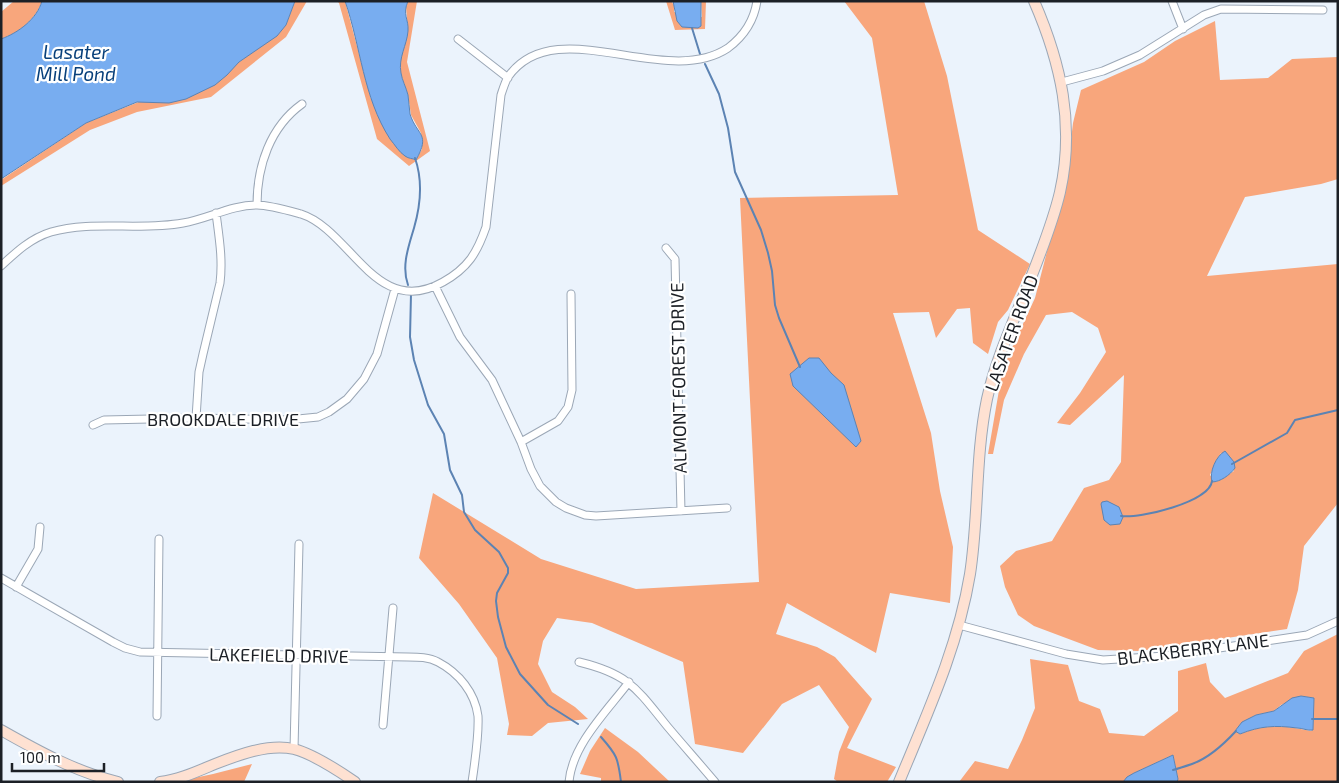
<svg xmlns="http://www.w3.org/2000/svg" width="1339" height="783" font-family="'Exo 2',sans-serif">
<rect width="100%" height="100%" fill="#ebf3fc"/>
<!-- forest -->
<path fill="#f8a67c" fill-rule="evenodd" d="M 14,1 L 42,1 C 36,19 19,33 1,39 L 1,12 Z
M 295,1 L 307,1 L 286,37 L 211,97 L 137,112 L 90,130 L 1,186 L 1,180 L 86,123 L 239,62 L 286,25 Z
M 337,1 L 345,1 L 371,99 L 409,158 L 416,160 L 422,149 L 421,133 L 411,115 L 408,95 L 400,72 L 401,54 L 408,31 L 406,7 L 408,1 L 417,1 L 407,62 L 430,151 L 409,166 L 377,139 L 339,3 Z
M 666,1 L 671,1 L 674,5 L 674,12 L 702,17 L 701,1 L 706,1 L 705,29 L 675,30 Z
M 844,1 L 924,1 L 947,76 L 978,230 L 1030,264 L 1008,310 L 998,322 L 988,354 L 973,343 L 970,308 L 957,309 L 936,338 L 929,312 L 893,313 L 931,433 L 940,491 L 953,547 L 950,603 L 890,593 L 876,653 L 787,603 L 776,634 L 817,647 L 835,657 L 872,699 L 847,748 L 896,767 L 887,782 L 838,782 L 834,779 L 839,752 L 849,727 L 819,685 L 782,704 L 743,753 L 695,744 L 683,662 L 592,623 L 557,618 L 543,641 L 538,664 L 552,692 L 575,707 L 588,719 L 548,723 L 532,736 L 507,735 L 509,724 L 497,658 L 459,604 L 419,558 L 433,493 L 541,559 L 636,589 L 759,582 L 740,198 L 898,195 L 872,38 Z
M 1215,21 L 1220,80 L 1268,78 L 1292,59 L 1338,57 L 1338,179 L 1321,184 L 1245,197 L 1207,276 L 1338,264 L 1338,503 L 1304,546 L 1298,590 L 1287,629 L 1140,651 L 1098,650 L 1034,626 L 1018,615 L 1005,587 L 1000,566 L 1016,551 L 1052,541 L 1084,488 L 1109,480 L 1121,462 L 1124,375 L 1070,425 L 1057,423 L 1080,393 L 1106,352 L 1098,328 L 1072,312 L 1046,315 L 1024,354 L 1004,400 L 993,454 L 988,454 L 1003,367 L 1035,298 L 1067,174 L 1073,123 L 1081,90 L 1144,62 L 1175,41 ZM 1221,453 L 1234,471 L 1216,482 L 1210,475 Z
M 1338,634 L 1338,782 L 1177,782 L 1178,778 L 1173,755 L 1134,773 L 1123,782 L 959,782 L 975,761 L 1008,769 L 1022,740 L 1035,708 L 1030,659 L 1068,665 L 1079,701 L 1100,709 L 1109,733 L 1144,736 L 1178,711 L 1178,671 L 1206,663 L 1210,682 L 1225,698 L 1288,673 L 1304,651 ZM 1301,696 L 1314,698 L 1313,729 L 1311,731 C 1285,725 1264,724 1240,734 L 1235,731 L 1243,722 L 1256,715 L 1274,711 L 1281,705 Z
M 605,728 L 638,752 L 670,782 L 601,782 L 601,778 L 580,774 L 590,751 Z
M 252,764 L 244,782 L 175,782 L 213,774 Z"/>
<!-- water -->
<path fill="#78adf0" stroke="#5c83b3" d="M 42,1 L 295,1 L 286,25 L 277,36 L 239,62 L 227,75 L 215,85 L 186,99 L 169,103 L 137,102 L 86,123 L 1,179 L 1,39 C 18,33 37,19 42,1 Z
M 345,1 L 408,1 C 402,15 409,19 408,31 C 407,45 398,58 401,73 C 402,80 406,87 408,95 C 409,101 409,108 410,114 C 417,136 431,133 416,160 C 412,158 409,159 405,156 C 399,152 395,145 390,139 C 363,97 361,47 345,1 Z
M 673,1 L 701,1 L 701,26 L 698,28 L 682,27 L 677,21 Z
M 809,358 L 819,358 L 831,373 L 844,385 L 861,441 L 856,447 L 793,386 L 790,374 Z
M 1225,451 L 1234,462 L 1235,468 C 1230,475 1220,482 1212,482 C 1209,472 1216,456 1225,451 Z
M 1107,501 L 1119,507 L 1123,517 L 1120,524 L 1110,525 L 1104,520 L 1101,504 L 1102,502 Z
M 1301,696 L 1314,698 L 1313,730 C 1307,731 1303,728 1297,728 C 1275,725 1260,726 1240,734 L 1235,731 L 1242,722 L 1256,715 L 1274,711 L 1292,698 Z
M 1173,755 L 1178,779 L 1177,782 L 1123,782 L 1127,777 L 1134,773 Z"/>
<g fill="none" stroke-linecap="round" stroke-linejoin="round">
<!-- stream -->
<path stroke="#5c83b3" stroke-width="2" d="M 692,28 L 700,54
M 705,64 L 719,94 L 728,128 L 735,172 L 761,230 L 768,253 L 772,271 L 775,305 L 779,318 L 800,367
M 408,285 C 401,266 409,245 414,228 C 421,204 423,181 415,158
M 411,294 L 410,337 L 414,360 L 428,405 L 444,434 L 450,470 L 462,495 L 464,512 L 475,530 L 499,552 L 508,568 L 508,573 L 497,593 L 496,601 L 498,617 L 506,647 L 520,674 L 548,705 L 578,724
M 1232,464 L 1287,433 L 1295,420 L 1338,410
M 1121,516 C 1139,519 1210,502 1212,481
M 1312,719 L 1338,719
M 601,737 C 617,755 618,758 621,782
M 1173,770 C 1180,768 1186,766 1192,764 C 1209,758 1224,744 1236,731"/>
<defs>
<path id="street" d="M 1172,1 L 1183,29
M 458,39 L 508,78
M 1062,82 L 1103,71 L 1140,55 L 1204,15 L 1221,9 L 1323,10
M 257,205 C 257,166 270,127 302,104
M 666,248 L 675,259 L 681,511
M 1,266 C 16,252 31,238 51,232 C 92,220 140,231 183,223 C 208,219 231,205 257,205 C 269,205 290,211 301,214 C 351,230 376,320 443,282 C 468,268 477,253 486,227 L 501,95 C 503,89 505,82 508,77 C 555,10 665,90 728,48 C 744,36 754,21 757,1
M 435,286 L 460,337 L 492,380 L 521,442 L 531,469 L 540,486 L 556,502 L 566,508 L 585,515 L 596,516 L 727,508
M 196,418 L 199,372 L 203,354 L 220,283 C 223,259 219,237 216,213
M 93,425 L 104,420 L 196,418 L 288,420 L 318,417 L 329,412 L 347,399 L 364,379 L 377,354 L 395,289
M 521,442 L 558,421 L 568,407 L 572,390 L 571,294
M 1,578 L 113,642 L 125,648 L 140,652 L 408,657 C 418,657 429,657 438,662 C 459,673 475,693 478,716 C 479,735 475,762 472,782
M 16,587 L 38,549 L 40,527
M 959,625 L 1066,654 L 1103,660 L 1165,656 L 1307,635 L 1338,621
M 579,662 C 629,674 637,689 667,726 C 683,745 699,763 715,782
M 157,716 L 159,539
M 383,725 L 393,608
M 294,749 L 299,544
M 569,782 C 572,745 607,711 629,682"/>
<path id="secondary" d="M 1,730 C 38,751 76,772 118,782
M 160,782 C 179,780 198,771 215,764 C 238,755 269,743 294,749 C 313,754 339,771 355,782
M 899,782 C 927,714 958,647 970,574 C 979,516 975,457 987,399 C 996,358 1014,320 1030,280 C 1041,252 1053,222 1060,192 C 1075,125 1061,63 1034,1"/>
</defs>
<!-- street casing -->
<use href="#street" stroke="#9ba7b6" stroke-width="9"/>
<!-- secondary casing -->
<use href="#secondary" stroke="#9ba7b6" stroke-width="12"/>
<!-- street -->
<use href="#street" stroke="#fff" stroke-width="7"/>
<!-- secondary -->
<use href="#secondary" stroke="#fee1d2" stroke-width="10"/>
</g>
<g text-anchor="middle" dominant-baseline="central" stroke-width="4.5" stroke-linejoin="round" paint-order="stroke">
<!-- street labels -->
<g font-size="18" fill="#1c2026" stroke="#fff">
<text transform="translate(1011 333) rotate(-70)">LASATER ROAD</text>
<text transform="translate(678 378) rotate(-91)">ALMONT FOREST DRIVE</text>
<text x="223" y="419">BROOKDALE DRIVE</text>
<text transform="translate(1193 649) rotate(-7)">BLACKBERRY LANE</text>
<text transform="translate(279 655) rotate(1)">LAKEFIELD DRIVE</text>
</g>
<!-- water labels -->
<g font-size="19" font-style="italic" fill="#08407b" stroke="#fff">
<text x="76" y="51">Lasater<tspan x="76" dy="22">Mill Pond</tspan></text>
</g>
</g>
<!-- border -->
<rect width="1339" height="783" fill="none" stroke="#1c2026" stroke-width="5"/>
<!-- scale -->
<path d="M12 763v8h92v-8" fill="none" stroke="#1c2026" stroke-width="2.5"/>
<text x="20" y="763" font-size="15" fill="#1c2026" stroke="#ffffff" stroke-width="4" paint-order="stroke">100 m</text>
</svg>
